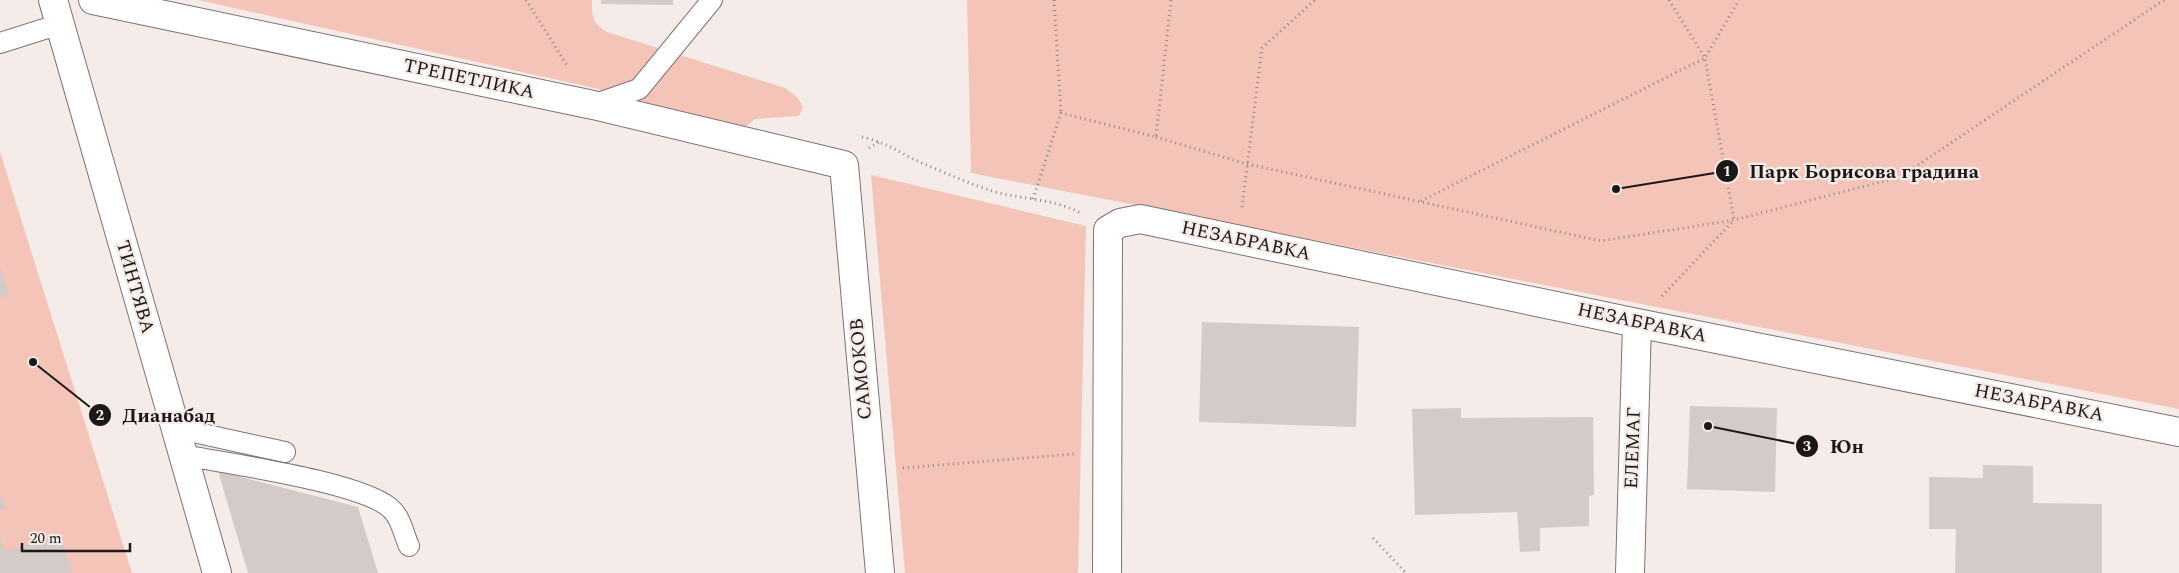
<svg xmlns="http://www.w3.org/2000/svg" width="2179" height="573" font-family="Spectral,serif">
<rect width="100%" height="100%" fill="#f5ebe8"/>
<!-- green -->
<path fill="#f4c4b9" d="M 198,0 L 592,0 C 592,16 592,23 607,32 L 785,88 L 797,97 L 803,107 L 799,116 L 755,119 L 743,129 L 594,88 Z
M 967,0 L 2179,0 L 2179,409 L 971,173 Z
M 0,152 L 132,573 L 0,573 Z
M 871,175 L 1086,226 L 1078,573 L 905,573 Z"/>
<!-- building -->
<path fill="#d4cac8" d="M 601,0 L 673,0 L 673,5 L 601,4 Z
M 0,267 L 9,293 L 0,299 Z
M 1202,322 L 1359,327 L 1356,427 L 1199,422 Z
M 1690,406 L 1777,408 L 1775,492 L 1687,489 Z
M 1461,408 L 1461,418 L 1593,417 L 1594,495 L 1589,496 L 1589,526 L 1540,528 L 1540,551 L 1520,552 L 1517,512 L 1415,515 L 1412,409 Z
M 1983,465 L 2033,466 L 2033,503 L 2102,504 L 2102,573 L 1955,573 L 1956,529 L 1929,529 L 1929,477 L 1983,478 Z
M 218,471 L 358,507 L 378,573 L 248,573 Z
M 0,492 L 6,508 L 0,510 Z
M 59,534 L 72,573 L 0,573 L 0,538 L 5,551 Z"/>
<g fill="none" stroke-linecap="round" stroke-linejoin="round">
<defs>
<path id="lane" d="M 0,43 L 60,24
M 593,105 L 639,89 L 712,0
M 175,428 L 285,452
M 183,455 C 224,463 370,483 393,511 C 401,519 404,535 409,546"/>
<path id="street" d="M 53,0 L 217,573
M 93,0 L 593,105 L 844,165 L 880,573
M 1107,573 L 1108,230 L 1120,223 L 1140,219 L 1637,323 L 2179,432
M 1630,573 L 1637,323"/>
</defs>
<!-- lane casing -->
<use href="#lane" stroke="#7d7472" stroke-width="22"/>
<!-- street casing -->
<use href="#street" stroke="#7d7472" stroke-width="30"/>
<!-- path -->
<path stroke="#8e8785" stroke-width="3" stroke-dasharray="1 4" stroke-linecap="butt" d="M 526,0 L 568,67
M 1054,0 L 1061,113
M 1669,0 L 1705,58 L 1734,220
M 862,137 C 881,141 895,149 911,158 C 935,169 961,180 986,189 C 1016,200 1053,197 1082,214
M 1156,137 L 1247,164 L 1601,241 L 1734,220 L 1900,177 L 2164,0
M 869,148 L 881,141
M 1033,199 L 1061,113 L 1156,137 L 1171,0
M 1421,201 L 1705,58 L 1739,0
M 1242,207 L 1262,48 L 1315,0
M 1662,296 L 1734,220
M 903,468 L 1074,454
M 1373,538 L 1406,573"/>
<!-- lane -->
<use href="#lane" stroke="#fff" stroke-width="20"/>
<!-- street -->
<use href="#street" stroke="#fff" stroke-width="28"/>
</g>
<g text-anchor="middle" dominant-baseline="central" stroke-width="4.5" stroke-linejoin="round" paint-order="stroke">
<!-- street labels -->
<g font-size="19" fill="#1b1817" stroke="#f5ebe8">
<text transform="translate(469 79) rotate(12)">ТРЕПЕТЛИКА</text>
<text transform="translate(1246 241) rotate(12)">НЕЗАБРАВКА</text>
<text transform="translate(135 287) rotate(74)">ТИНТЯВА</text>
<text transform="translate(1642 323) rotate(12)">НЕЗАБРАВКА</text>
<text transform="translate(861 369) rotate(-95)">САМОКОВ</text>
<text transform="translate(2039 403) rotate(11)">НЕЗАБРАВКА</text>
<text transform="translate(1633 448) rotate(-88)">ЕЛЕМАГ</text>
</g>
</g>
<!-- callouts -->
<path fill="none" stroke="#1b1817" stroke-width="2" d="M1616 189L1727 171M33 362L100 415M1708 426L1807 446"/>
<g fill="#1b1817" stroke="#f5ebe8" stroke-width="2">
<circle cx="1616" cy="189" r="5"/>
<circle cx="33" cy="362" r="5"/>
<circle cx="1708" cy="426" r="5"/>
<circle cx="1727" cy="171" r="12"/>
<circle cx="100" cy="415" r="12"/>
<circle cx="1807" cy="446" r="12"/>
</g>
<g font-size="15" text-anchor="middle" font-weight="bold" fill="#fff">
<text x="1727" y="176">1</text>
<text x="100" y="420">2</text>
<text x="1807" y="451">3</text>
</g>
<g font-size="20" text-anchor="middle" font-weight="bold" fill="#1b1817" stroke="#f5ebe8" stroke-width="4.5" stroke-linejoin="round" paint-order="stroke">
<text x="1864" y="178">Парк Борисова градина</text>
<text x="169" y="422">Дианабад</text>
<text x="1847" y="453">Юн</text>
</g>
<!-- scale -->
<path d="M22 543v8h108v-8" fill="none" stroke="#1b1817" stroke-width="2.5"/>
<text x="30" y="543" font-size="15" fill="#1b1817" stroke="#f5ebe8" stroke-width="4" paint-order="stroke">20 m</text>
</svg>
